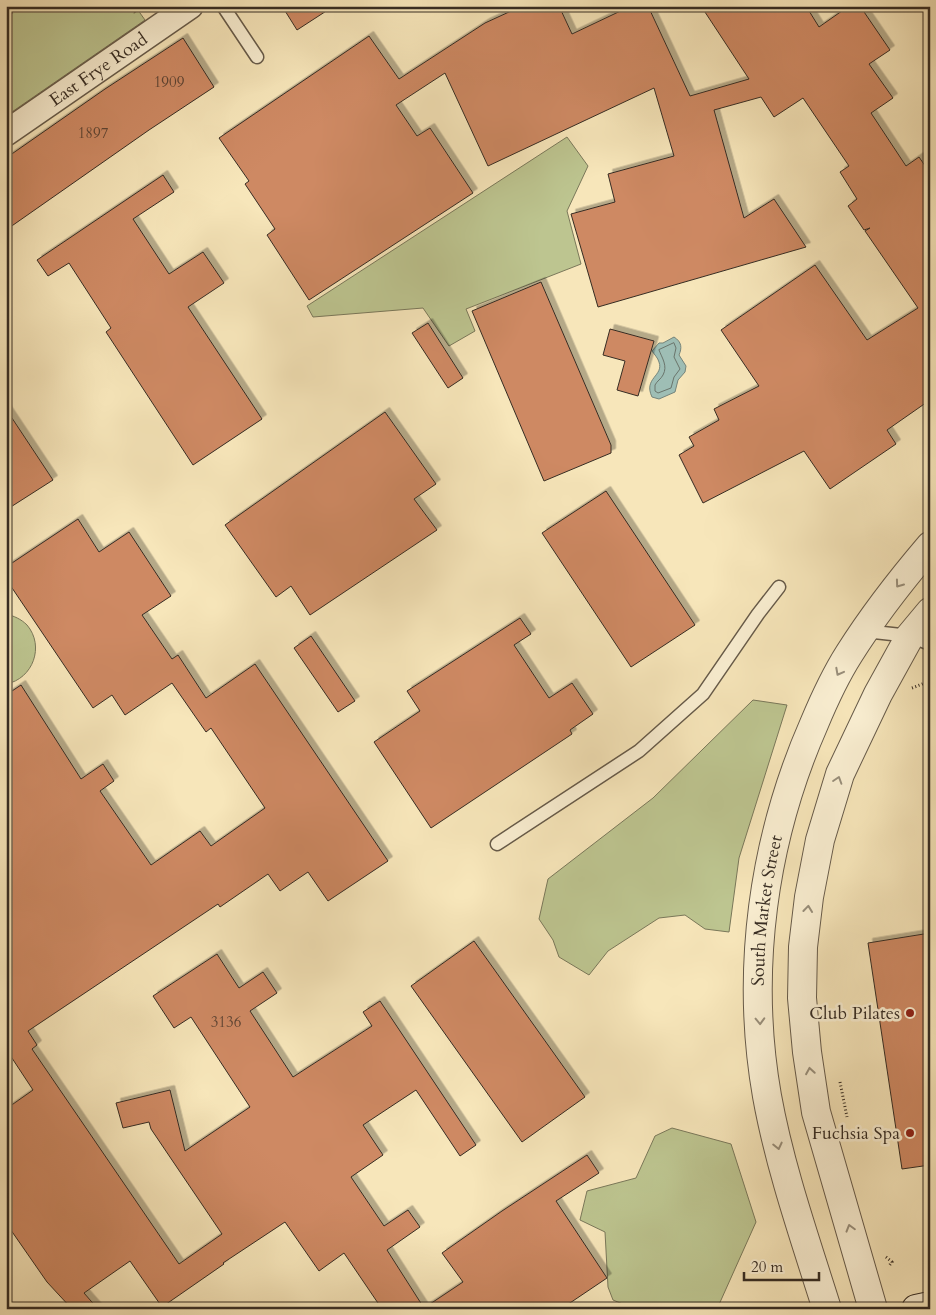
<svg xmlns="http://www.w3.org/2000/svg" width="936" height="1315" font-family="Cardo,serif">
<defs>
<filter id="shadow"><feDropShadow dx="4.5" dy="-4.5" stdDeviation="0" flood-color="#0004"/></filter>
</defs>
<rect width="100%" height="100%" fill="#f7e6ba"/>
<filter id="stains"><feTurbulence type="fractalNoise" baseFrequency=".004" numOctaves="4"/><feColorMatrix values="0 0 0 0 .2 0 0 0 0 .09 0 0 0 0 .02 0 0 0 .5 -.17"/></filter>
<radialGradient id="worn" r=".72"><stop offset=".6" stop-color="#630" stop-opacity="0"/><stop offset="1" stop-color="#630" stop-opacity=".3"/></radialGradient>
<!-- green -->
<path fill="#bdc590" stroke="#7a785a" d="M 6,6 L 135,6 L 145,20 L 6,116 Z
M 567,137 L 588,166 L 567,211 L 581,264 L 466,309 L 475,331 L 449,346 L 423,308 L 313,317 L 307,306 Z
M 6,614 C 14,616 21,619 27,625 C 45,646 33,679 6,684 Z
M 753,700 L 787,705 L 739,858 L 729,932 L 705,929 L 685,915 L 659,918 L 608,951 L 589,975 L 559,957 L 553,940 L 539,919 L 548,879 L 653,798 Z
M 672,1128 L 731,1144 L 756,1222 L 717,1309 L 650,1307 C 637,1312 626,1305 613,1300 L 608,1287 L 605,1232 L 580,1220 L 587,1191 L 636,1178 L 655,1136 Z"/>
<!-- water -->
<path fill="#9ebeb5" stroke="#74847b" d="M 674,337 C 682,342 682,348 679,355 L 686,366 L 685,372 L 678,380 L 675,392 L 659,399 L 652,397 C 643,378 664,376 659,362 C 658,358 654,354 652,351 L 659,343 L 663,343 Z"/>
<g fill="none" stroke-linecap="round" stroke-linejoin="round">
<!-- shore -->
<path stroke="#6a756c" stroke-width="1" d="M 674,343 L 676,348 L 674,357 L 680,369 L 674,377 L 671,388 L 658,393 L 655,391 L 655,385 C 657,381 661,379 663,375 C 668,366 662,358 659,350 Z"/>
</g>
<!-- building -->
<path fill="#ce8963" stroke="#362c23" filter="url(#shadow)" d="M 282,6 L 334,6 L 297,30 Z
M 522,6 L 559,6 L 572,34 L 631,6 L 648,6 L 690,96 L 749,79 L 701,6 L 806,6 L 819,27 L 849,6 L 860,6 L 890,50 L 869,64 L 893,98 L 871,113 L 906,166 L 919,157 L 930,173 L 930,400 L 887,430 L 896,444 L 830,489 L 804,451 L 703,503 L 679,455 L 694,446 L 689,437 L 719,420 L 714,409 L 759,386 L 721,330 L 815,265 L 867,340 L 918,308 L 865,231 L 870,228 L 864,230 L 848,206 L 857,199 L 840,172 L 849,166 L 803,98 L 774,117 L 761,97 L 714,110 L 744,218 L 774,199 L 806,247 L 598,307 L 571,214 L 615,202 L 608,174 L 674,156 L 654,88 L 488,166 L 445,73 L 396,105 L 417,136 L 430,128 L 473,193 L 309,300 L 267,235 L 275,229 L 245,184 L 249,181 L 219,138 L 369,36 L 399,79 L 485,23 Z
M 183,38 L 214,87 L 149,130 L 6,230 L 6,158 L 105,89 Z
M 163,175 L 174,192 L 133,219 L 169,274 L 203,252 L 224,283 L 188,307 L 262,419 L 193,465 L 106,332 L 111,328 L 69,263 L 48,276 L 37,260 Z
M 541,282 L 611,445 L 611,453 L 544,481 L 472,311 Z
M 428,323 L 463,378 L 448,388 L 412,333 Z
M 610,329 L 654,341 L 638,396 L 617,390 L 625,361 L 603,355 Z
M 6,409 L 53,480 L 6,510 Z
M 385,412 L 436,484 L 414,499 L 437,530 L 310,615 L 291,586 L 276,597 L 225,525 Z
M 606,491 L 695,625 L 631,667 L 542,533 Z
M 78,519 L 99,552 L 129,532 L 171,596 L 142,615 L 172,659 L 178,655 L 206,698 L 255,664 L 388,861 L 328,901 L 308,872 L 280,891 L 268,874 L 220,907 L 218,904 L 28,1031 L 37,1045 L 32,1049 L 179,1264 L 222,1234 L 151,1129 L 149,1122 L 123,1128 L 116,1103 L 170,1090 L 185,1151 L 250,1107 L 191,1017 L 174,1028 L 153,996 L 217,954 L 239,988 L 263,972 L 277,993 L 250,1011 L 293,1077 L 372,1026 L 363,1012 L 380,1001 L 476,1145 L 460,1156 L 416,1090 L 363,1125 L 383,1155 L 351,1177 L 384,1226 L 408,1210 L 420,1227 L 387,1250 L 424,1308 L 463,1282 L 442,1253 L 502,1211 L 587,1155 L 599,1173 L 556,1201 L 607,1278 L 561,1309 L 382,1309 L 344,1253 L 319,1271 L 285,1222 L 223,1263 L 224,1264 L 162,1307 L 130,1261 L 84,1293 L 98,1309 L 72,1309 L 47,1282 L 6,1223 L 6,1109 L 33,1090 L 6,1049 L 6,695 L 21,685 L 81,779 L 103,764 L 114,781 L 100,791 L 151,865 L 200,831 L 211,846 L 265,808 L 211,728 L 206,732 L 172,683 L 125,715 L 112,695 L 93,708 L 6,579 L 6,567 Z
M 520,618 L 531,634 L 514,645 L 549,698 L 572,683 L 593,714 L 570,730 L 572,734 L 431,828 L 374,742 L 420,711 L 407,691 Z
M 311,636 L 355,701 L 338,712 L 294,648 Z
M 930,933 L 930,1165 L 902,1169 L 868,943 Z
M 474,941 L 585,1097 L 522,1142 L 411,986 Z"/>
<g fill="none" stroke-linecap="round" stroke-linejoin="round">
<defs>
<path id="service" d="M 223,6 L 257,57
M 865,631 L 910,636 L 930,644
M 497,844 L 639,751 L 703,694 L 758,614 L 779,587"/>
<g id="minor">
<path id="s1" d="M 6,133 L 190,6"/>
</g>
<g id="tertiary">
<path id="s2" d="M 827,1309 C 805,1239 780,1168 767,1096 C 745,971 763,840 814,724 C 824,700 835,676 849,654 C 873,616 901,580 930,546"/>
<path d="M 873,1309 L 816,1112 L 807,1052 L 802,998 L 803,947 L 809,897 L 820,840 L 840,774 L 878,694 L 910,636 L 930,612"/>
</g>
<path id="secondary" d="M 916,1309 L 930,1306"/>
</defs>
<!-- service casing -->
<use href="#service" stroke="#665a49" stroke-width="15"/>
<!-- minor casing -->
<use href="#minor" stroke="#665a49" stroke-width="28"/>
<!-- tertiary casing -->
<use href="#tertiary" stroke="#665a49" stroke-width="30"/>
<!-- secondary casing -->
<use href="#secondary" stroke="#362c23" stroke-width="30"/>
<!-- path -->
<path stroke="#362c23" stroke-width="3" stroke-dasharray="1 2.5" stroke-linecap="butt" d="M 131,6 L 136,14
M 6,17 L 20,6
M 912,688 L 930,681
M 840,1082 L 847,1117
M 886,1257 L 892,1262 L 889,1266"/>
<!-- service -->
<use href="#service" stroke="#faefd2" stroke-width="12"/>
<!-- minor -->
<use href="#minor" stroke="#faefd2" stroke-width="25"/>
<!-- tertiary -->
<use href="#tertiary" stroke="#faefd2" stroke-width="28"/>
<!-- secondary -->
<use href="#secondary" stroke="#faefd2" stroke-width="28"/>
</g>
<!-- one-way arrows -->
<defs><path id="oneway-chevron" d="M-2-3.5L2.5 0L-2 3.5" fill="none" stroke-width="1.6" stroke-linecap="round" stroke-linejoin="round" transform="scale(1.25)"/></defs>
<g stroke="#988e7a">
<use href="#oneway-chevron" transform="translate(899 584) rotate(126)"/>
<use href="#oneway-chevron" transform="translate(839 672) rotate(118)"/>
<use href="#oneway-chevron" transform="translate(838 780) rotate(-72)"/>
<use href="#oneway-chevron" transform="translate(808 909) rotate(-84)"/>
<use href="#oneway-chevron" transform="translate(760 1021) rotate(88)"/>
<use href="#oneway-chevron" transform="translate(810 1071) rotate(-99)"/>
<use href="#oneway-chevron" transform="translate(778 1146) rotate(77)"/>
<use href="#oneway-chevron" transform="translate(850 1228) rotate(-106)"/>
</g>
<!-- markers -->
<g fill="#8f2418" stroke="#faefd2" stroke-width="2">
<circle cx="910" cy="1013" r="5"/>
<circle cx="910" cy="1133" r="5"/>
</g>
<g text-anchor="middle" dominant-baseline="central" stroke-width="5" stroke-linejoin="round" paint-order="stroke">
<!-- number labels -->
<g font-size="15" fill="#5c4333">
<text x="169" y="82">1909</text>
<text x="93" y="133">1897</text>
<text x="226" y="1022">3136</text>
</g>
<!-- street labels -->
<g font-size="18" fill="#362c23" stroke="#faefd2">
<text stroke="none"><textPath href="#s1" startOffset="112">East Frye Road</textPath></text>
<text stroke="none"><textPath href="#s2" startOffset="408">South Market Street</textPath></text>
</g>
<!-- poi labels -->
<g font-size="18" fill="#362c23" stroke="#faefd2" text-anchor="end">
<text x="900" y="1013">Club Pilates</text>
<text x="900" y="1133">Fuchsia Spa</text>
</g>
</g>
<!-- margin -->
<rect width="936" height="1315" fill="none" stroke="#f7e6ba" stroke-width="25"/>
<rect x="8" y="8" width="921" height="1300" fill="none" stroke="#362c23" stroke-width="2.5"/>
<rect x="12" y="12" width="911" height="1290" fill="none" stroke="#362c23"/>
<!-- scale -->
<path d="M744 1272v8h75v-8" fill="none" stroke="#362c23" stroke-width="2.5"/>
<text x="751" y="1272" font-size="15" fill="#362c23" stroke="#faefd2" stroke-width="4" paint-order="stroke">20 m</text>
<rect width="100%" height="100%" filter="url(#stains)"/>
<rect width="100%" height="100%" fill="url(#worn)"/>
</svg>
